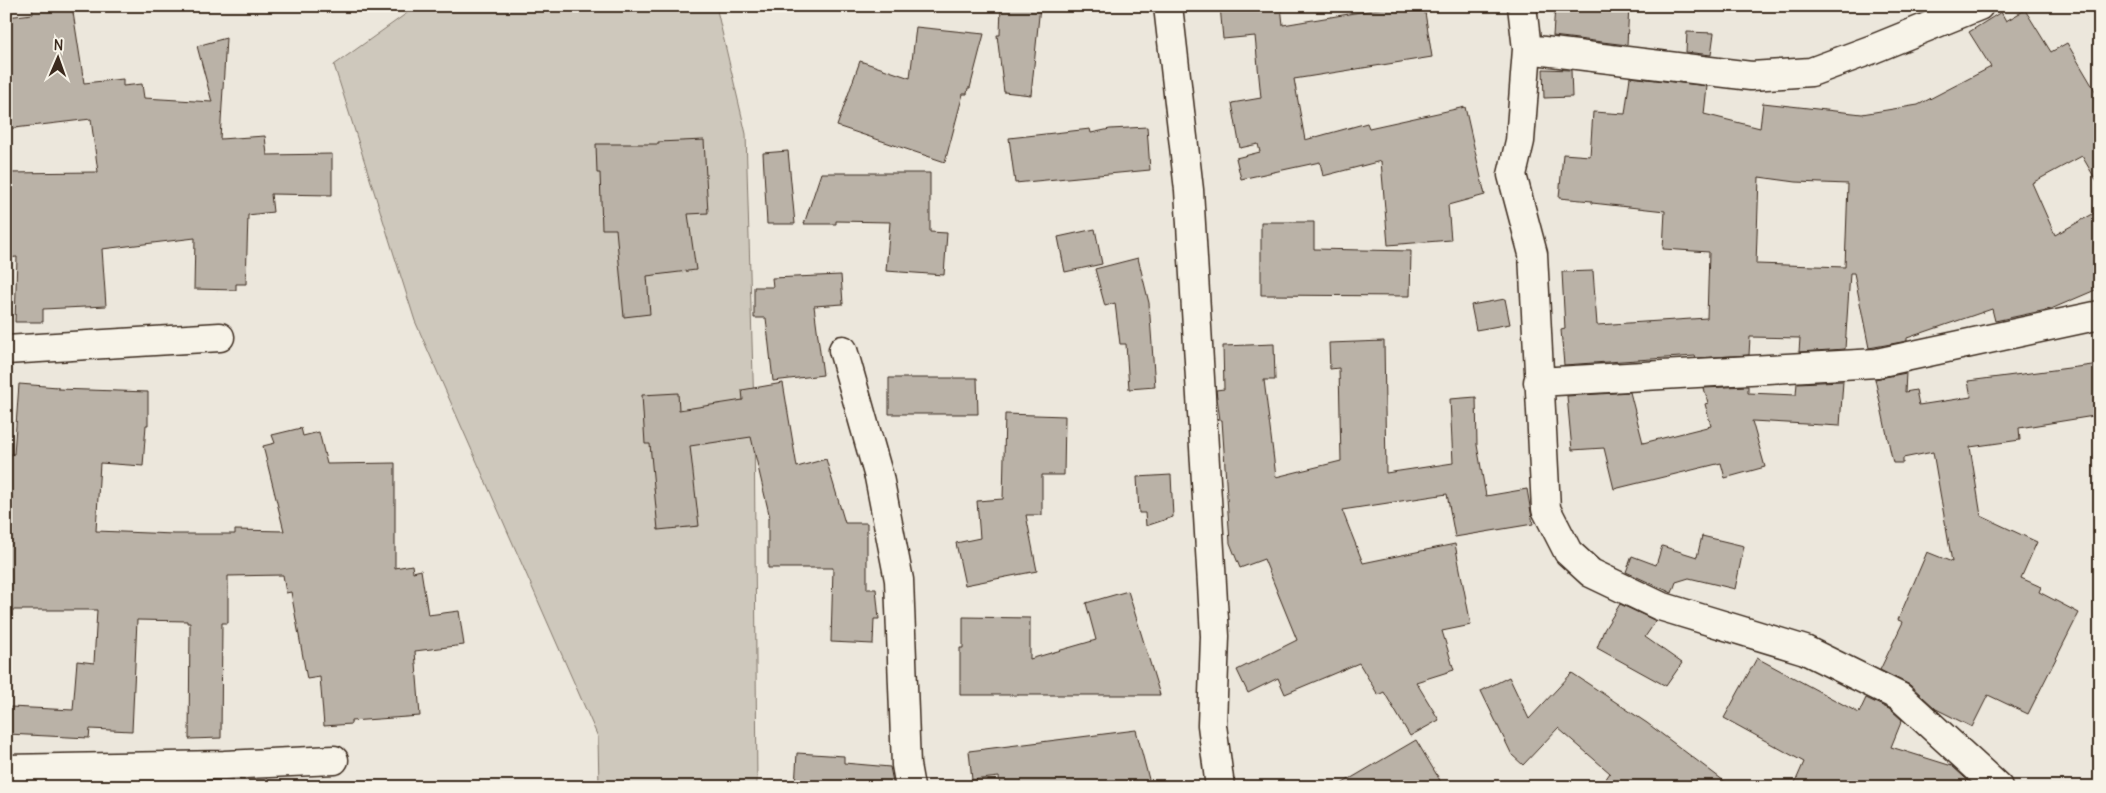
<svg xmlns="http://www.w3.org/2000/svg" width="2106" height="793" font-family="Delius,sans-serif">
<rect width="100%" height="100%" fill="#ece7dc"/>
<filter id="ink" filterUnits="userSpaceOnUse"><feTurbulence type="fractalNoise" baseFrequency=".02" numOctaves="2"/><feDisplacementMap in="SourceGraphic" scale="10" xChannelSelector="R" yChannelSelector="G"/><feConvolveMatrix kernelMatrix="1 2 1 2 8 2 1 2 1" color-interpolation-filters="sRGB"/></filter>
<g filter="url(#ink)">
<!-- green -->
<path fill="#cec8bc" stroke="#84796d" d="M 417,6 L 716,6 L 746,134 L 754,411 L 757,787 L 599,787 L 598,737 L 415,321 L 334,65 Z"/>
<!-- building -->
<path fill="#bab2a7" stroke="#3b2a1e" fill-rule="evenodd" d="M 32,6 L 72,6 L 84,83 L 123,79 L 123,86 L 142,84 L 144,98 L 212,102 L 197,46 L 226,38 L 220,139 L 265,136 L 267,155 L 332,154 L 332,195 L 271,194 L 273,212 L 248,215 L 246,284 L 236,284 L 236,290 L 194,289 L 195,238 L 102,249 L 106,306 L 43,309 L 43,322 L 15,322 L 17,257 L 6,258 L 6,173 L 98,172 L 91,119 L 6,129 L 6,17 L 33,14 Z
M 1001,6 L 1040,6 L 1031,95 L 1004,92 L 997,35 L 1000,35 Z
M 1220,6 L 1281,6 L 1283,25 L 1396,6 L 1424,6 L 1432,57 L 1294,79 L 1305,140 L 1367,123 L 1369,128 L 1465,107 L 1485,195 L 1448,205 L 1451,240 L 1388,245 L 1381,161 L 1323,176 L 1320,162 L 1241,179 L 1236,158 L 1260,152 L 1258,144 L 1240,148 L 1232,103 L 1261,98 L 1255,36 L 1223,39 Z
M 1555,6 L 1629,6 L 1627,45 L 1553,36 Z
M 2025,10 L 2051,52 L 2067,43 L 2100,99 L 2100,187 L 2082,156 L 2032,183 L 2055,235 L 2100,210 L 2100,288 L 2051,309 L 1995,321 L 1992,309 L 1907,338 L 1907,341 L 1869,348 L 1854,273 L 1850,273 L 1845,349 L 1799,352 L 1800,338 L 1750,337 L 1749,355 L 1696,358 L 1695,356 L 1564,365 L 1561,330 L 1565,329 L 1562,272 L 1593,271 L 1597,325 L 1707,318 L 1709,252 L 1663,249 L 1665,211 L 1592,203 L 1592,201 L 1559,198 L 1563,154 L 1590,156 L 1593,112 L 1625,114 L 1630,77 L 1707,86 L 1704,114 L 1760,128 L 1763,103 L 1862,114 L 1918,105 L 1991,67 L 1969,32 L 2001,12 L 2006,21 ZM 1759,177 L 1796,182 L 1848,184 L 1845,267 L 1756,264 Z
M 916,27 L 984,34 L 970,88 L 968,88 L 967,94 L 963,94 L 945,162 L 837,126 L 860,61 L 910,78 Z
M 1687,32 L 1714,33 L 1711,55 L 1686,52 Z
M 1543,69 L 1571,70 L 1572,97 L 1544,98 Z
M 1147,127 L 1150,170 L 1015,183 L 1009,138 L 1090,129 L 1091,133 L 1110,129 Z
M 704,140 L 708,213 L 688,214 L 696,270 L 647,276 L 650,314 L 624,317 L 616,229 L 602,229 L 600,173 L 597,173 L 596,144 L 658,144 L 658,142 Z
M 788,151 L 795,224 L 767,224 L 763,153 Z
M 821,173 L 930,173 L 930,232 L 947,233 L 944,275 L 886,271 L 890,222 L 836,221 L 836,224 L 804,224 Z
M 1261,222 L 1314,222 L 1314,249 L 1411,251 L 1410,296 L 1261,295 Z
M 1095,229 L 1102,264 L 1065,272 L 1058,237 Z
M 1138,258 L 1149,303 L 1155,387 L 1129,389 L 1126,344 L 1120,344 L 1115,303 L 1105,306 L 1095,269 Z
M 841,275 L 843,304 L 814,306 L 823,375 L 773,381 L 766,318 L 754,318 L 754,287 L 773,287 L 772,278 Z
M 1505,299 L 1510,324 L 1476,330 L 1471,305 Z
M 1384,341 L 1386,473 L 1453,463 L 1450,399 L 1476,397 L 1477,445 L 1486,496 L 1527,489 L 1533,524 L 1455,537 L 1447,494 L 1342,510 L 1363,563 L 1455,544 L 1471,625 L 1442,631 L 1454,670 L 1416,682 L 1439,720 L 1410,736 L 1384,692 L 1378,695 L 1359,663 L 1285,694 L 1278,678 L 1248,693 L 1237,670 L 1297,640 L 1264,559 L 1240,568 L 1230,543 L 1222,420 L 1220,420 L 1216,390 L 1224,389 L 1223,346 L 1274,344 L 1275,380 L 1264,380 L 1276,477 L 1341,461 L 1339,368 L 1330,369 L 1329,343 Z
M 2100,364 L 2100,415 L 2019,428 L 2020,440 L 1970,447 L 1981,516 L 2037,542 L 2021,578 L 2041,587 L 2039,592 L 2079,613 L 2028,714 L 1988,695 L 1972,727 L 1936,709 L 1910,685 L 1880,670 L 1903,622 L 1898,620 L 1927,552 L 1952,562 L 1933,452 L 1903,458 L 1903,463 L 1893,463 L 1875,379 L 1906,373 L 1905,392 L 1916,390 L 1919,405 L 1971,397 L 1968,381 Z
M 889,378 L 977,378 L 978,414 L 889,414 Z
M 1843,381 L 1840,426 L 1752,421 L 1765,467 L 1725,478 L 1721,463 L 1614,489 L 1604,448 L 1572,450 L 1567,396 L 1630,392 L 1643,443 L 1711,426 L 1705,404 L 1708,403 L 1704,388 L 1748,386 L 1748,393 L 1796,395 L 1797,383 Z
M 783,383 L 797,467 L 826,459 L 845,523 L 867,523 L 867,589 L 876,589 L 879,619 L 874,619 L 873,644 L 831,642 L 833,568 L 768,568 L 768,518 L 770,518 L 751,437 L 690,446 L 699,526 L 658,530 L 650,444 L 645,444 L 642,395 L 678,393 L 679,410 L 743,400 L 742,390 Z
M 19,384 L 58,387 L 58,389 L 148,392 L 148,425 L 146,425 L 143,466 L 100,463 L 96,531 L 174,534 L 235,534 L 235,530 L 284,531 L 263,446 L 275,443 L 272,435 L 301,428 L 303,436 L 319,432 L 327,464 L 395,463 L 395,568 L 412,565 L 413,572 L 421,570 L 428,615 L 459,611 L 464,645 L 415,651 L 420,716 L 351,721 L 351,724 L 324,726 L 320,677 L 307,679 L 291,592 L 286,593 L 283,575 L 228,576 L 228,623 L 222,623 L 221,738 L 189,739 L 190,623 L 187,623 L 187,621 L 137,620 L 132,731 L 90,729 L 89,738 L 7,734 L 10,707 L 73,710 L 77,661 L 94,663 L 97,610 L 6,610 L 6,454 L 14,454 Z
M 1005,414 L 1065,416 L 1064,475 L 1042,475 L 1042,515 L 1026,515 L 1037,571 L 965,585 L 956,543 L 980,538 L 977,501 L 1003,499 Z
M 1171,475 L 1173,517 L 1146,526 L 1145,513 L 1139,513 L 1137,477 Z
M 1702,536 L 1744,546 L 1735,589 L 1689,578 L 1676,582 L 1672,593 L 1626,572 L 1632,556 L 1656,565 L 1662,546 L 1697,557 Z
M 1128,591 L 1160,695 L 960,695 L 960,648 L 963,648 L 963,617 L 1030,618 L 1030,659 L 1096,640 L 1086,603 Z
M 1620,604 L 1656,621 L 1645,637 L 1682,663 L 1666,686 L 1597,648 L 1604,630 Z
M 1757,658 L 1859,713 L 1866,698 L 1891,710 L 1902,720 L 1891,747 L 1952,766 L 1975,787 L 1793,787 L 1804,762 L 1724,718 Z
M 1572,673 L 1647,723 L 1732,787 L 1600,787 L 1610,773 L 1558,728 L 1523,765 L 1512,755 L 1481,691 L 1509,677 L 1529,719 Z
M 1136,730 L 1151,787 L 1000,787 L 999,777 L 972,780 L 969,751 Z
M 1416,740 L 1444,787 L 1336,787 Z
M 797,753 L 844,756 L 844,763 L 890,767 L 894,787 L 795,787 Z"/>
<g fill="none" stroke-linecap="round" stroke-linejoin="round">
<defs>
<path id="minor" d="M 1168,6 L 1189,190 L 1215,636 L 1212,725 L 1220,787
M 1522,6 L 1527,49 L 1520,141 L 1512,175 L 1533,254 L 1546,509 L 1568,552 L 1591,573 L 1660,606 L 1805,650 L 1900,697 L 1998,787
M 1527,49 L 1751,76 L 1811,72 L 1873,49 L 1979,6
M 6,350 L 220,337
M 843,350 L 879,477 L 899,580 L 906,765 L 910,787
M 1538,382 L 1877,363 L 2100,315
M 6,769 L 224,765 L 334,760"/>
</defs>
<!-- minor casing -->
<use href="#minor" stroke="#3b2a1e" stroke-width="31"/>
<!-- minor -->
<use href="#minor" stroke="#f7f3e8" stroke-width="28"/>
</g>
</g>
<!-- margin -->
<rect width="2106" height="793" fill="none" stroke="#f7f3e8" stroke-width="25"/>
<rect x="12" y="12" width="2081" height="768" fill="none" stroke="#3b2a1e" stroke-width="2" filter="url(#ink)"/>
<!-- north arrow -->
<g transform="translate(58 58) rotate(2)" stroke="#f7f3e8" stroke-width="4" paint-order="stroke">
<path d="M0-4L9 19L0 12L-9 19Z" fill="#3b2a1e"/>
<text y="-8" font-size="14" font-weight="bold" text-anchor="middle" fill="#3b2a1e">N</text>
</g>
</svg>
